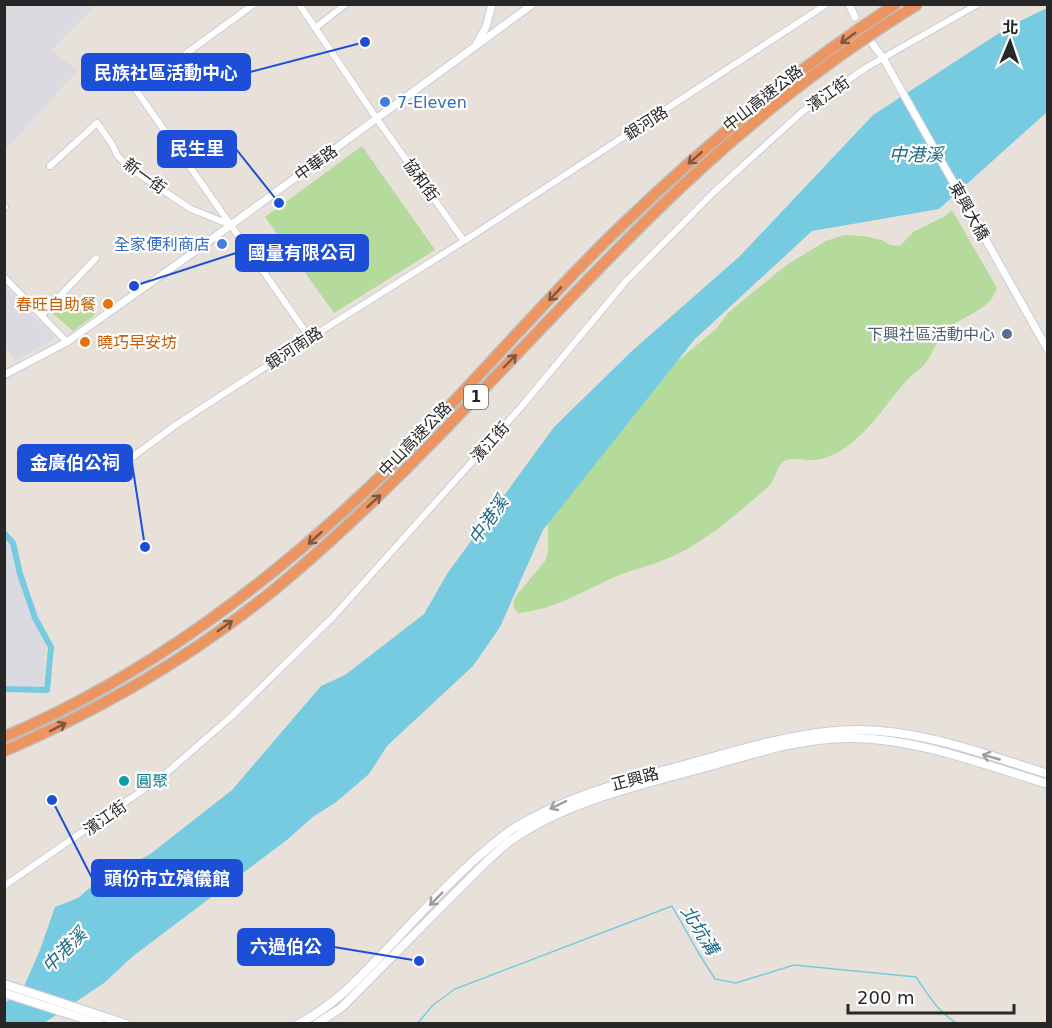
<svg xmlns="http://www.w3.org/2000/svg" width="1052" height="1028" font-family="'DejaVu Sans','Noto Sans TC',sans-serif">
<rect width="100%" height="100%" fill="#e8e1da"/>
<!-- industrial -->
<path fill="#dcdae1" d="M 5,4 L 96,5 L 51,51 L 78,70 L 5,150 Z
M 5,286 L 55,338 L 15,361 L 5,344 Z
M 4,528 L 47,635 L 43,687 L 5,686 Z"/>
<!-- green -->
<path fill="#b4da9c" d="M 362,146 L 435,250 L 334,313 L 265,217 Z
M 952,210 L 997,288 C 989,313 959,315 943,334 C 935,343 932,356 924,365 C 920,370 914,373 910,377 C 889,399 874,426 849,445 C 840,452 828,458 816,460 C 806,462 789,454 781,464 C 776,470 775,480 768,487 C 735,515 704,544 664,560 C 647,567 628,571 612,578 C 582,592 552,610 518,613 L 513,606 L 515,597 L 545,561 L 548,552 L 548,525 L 553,509 L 674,364 L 717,328 L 728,313 L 785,266 L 826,241 L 844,235 L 864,236 L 882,240 L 890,245 L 900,246 L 913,232 L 945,216 Z
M 71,298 L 84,312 L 89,308 L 96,314 L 73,331 L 53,314 Z"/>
<!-- water -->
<path fill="#77cbe1" d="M 1047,8 L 1047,112 L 939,209 L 812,231 L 694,340 L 543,530 L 500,627 L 473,666 L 387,746 L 369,774 L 335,803 L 314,816 L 288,839 L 132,957 L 104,983 L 44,1023 L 5,1023 L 4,1003 L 21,993 L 40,950 L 55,907 L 78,898 L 101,878 L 149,855 L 232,790 L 321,686 L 345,675 L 424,614 L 447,574 L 554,427 L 633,350 L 740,256 L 873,115 L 1010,26 Z"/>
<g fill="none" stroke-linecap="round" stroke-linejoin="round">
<!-- stream -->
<path stroke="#77cbe1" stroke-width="1.5" d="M 417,1024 L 433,1005 L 455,989 L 672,906 L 698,952 L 715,979 L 736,983 L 794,965 L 916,977 C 928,995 939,1013 958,1024"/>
<!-- canal -->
<path stroke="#77cbe1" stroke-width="6" d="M 4,533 L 13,543 L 20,574 L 35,618 L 51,647 L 47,690 L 4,689"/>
<defs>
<path id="minor" d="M 254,4 L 136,90 L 310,338
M 299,4 L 377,119 L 464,241
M 315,28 L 346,4
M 50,166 L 97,123 L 112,144 L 117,155 L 128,167 L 191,209 L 231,225
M 4,207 L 5,207
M 4,277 L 67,342
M 42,315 L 96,258
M 127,461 L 177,424 L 310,338 L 464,241 L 827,4
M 4,886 L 163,776 L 233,715 L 333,617 L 521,407 L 626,281 L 714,192 L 803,111 L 867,67 L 978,4"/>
<path id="tertiary" d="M 849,4 L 855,17
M 872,43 L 883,58 L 1048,350
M 476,45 L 486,27 L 492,4
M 4,375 L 67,342 L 187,257 L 533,4"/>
<path id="secondary" d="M 4,984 L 126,1024
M 4,993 L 100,1024
M 298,1024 C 336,1005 362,975 391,945 C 419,915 449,882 480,855 C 492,846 503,834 516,827 C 573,793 635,779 698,761 C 751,747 803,730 858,730 C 922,730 987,755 1048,774
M 316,1024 L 341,1008 L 486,862 C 494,855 502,847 510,841 C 568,800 642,785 710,766 C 756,753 805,737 853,738 C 920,739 984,765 1048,784"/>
</defs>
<!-- minor casing -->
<use href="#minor" stroke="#c9ccd8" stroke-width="8"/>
<!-- tertiary casing -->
<use href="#tertiary" stroke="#c9ccd8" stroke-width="9"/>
<!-- secondary casing -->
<use href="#secondary" stroke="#c9ccd8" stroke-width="10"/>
<!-- minor -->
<use href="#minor" stroke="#fff" stroke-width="6"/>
<!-- tertiary -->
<use href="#tertiary" stroke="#fff" stroke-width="7"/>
<!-- secondary -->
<use href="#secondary" stroke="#fff" stroke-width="8"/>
<defs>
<path id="motorway-bridge" d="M 4,737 C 147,676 270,583 381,476 C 464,396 537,307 619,228 C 705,145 796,69 896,4
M 4,751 C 100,710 194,655 275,589 C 412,476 525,339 652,215 C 732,136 822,63 918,4"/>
</defs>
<!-- motorway-bridge casing -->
<use href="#motorway-bridge" stroke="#bebebe" stroke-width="13" stroke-linecap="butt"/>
<!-- motorway-bridge -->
<use href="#motorway-bridge" stroke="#ec9561" stroke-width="10"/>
</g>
<!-- one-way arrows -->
<defs><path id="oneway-shaft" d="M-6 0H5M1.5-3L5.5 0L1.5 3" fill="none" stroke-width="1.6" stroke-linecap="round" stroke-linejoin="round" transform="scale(1.5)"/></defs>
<g stroke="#805841">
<use href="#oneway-shaft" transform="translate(848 38) rotate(144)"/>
<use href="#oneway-shaft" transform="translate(695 158) rotate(139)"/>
<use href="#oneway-shaft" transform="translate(555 294) rotate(133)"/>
<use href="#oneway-shaft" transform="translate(510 361) rotate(-46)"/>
<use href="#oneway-shaft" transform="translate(374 501) rotate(-42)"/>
<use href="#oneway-shaft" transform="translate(315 538) rotate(138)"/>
<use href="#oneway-shaft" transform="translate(225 626) rotate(-35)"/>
<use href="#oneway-shaft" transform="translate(58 727) rotate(-27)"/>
</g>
<g stroke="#9e9e9e">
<use href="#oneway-shaft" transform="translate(991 757) rotate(-164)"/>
<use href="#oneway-shaft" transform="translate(558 805) rotate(154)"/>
<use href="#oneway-shaft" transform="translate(436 899) rotate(135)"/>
</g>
<!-- markers -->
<g fill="#3f7fe0" stroke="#fff" stroke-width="2">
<circle cx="385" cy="102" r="6"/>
<circle cx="222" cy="244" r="6"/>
</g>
<g fill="#e8710a" stroke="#fff" stroke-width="2">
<circle cx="108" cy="304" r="6"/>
<circle cx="85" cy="342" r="6"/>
</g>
<circle fill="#5c6f8a" stroke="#fff" stroke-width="2" cx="1007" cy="334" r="6"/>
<circle fill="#0f9aa8" stroke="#fff" stroke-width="2" cx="124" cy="781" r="6"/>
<g text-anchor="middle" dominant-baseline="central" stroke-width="4.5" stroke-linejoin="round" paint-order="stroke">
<!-- shield labels -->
<rect fill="#fff" stroke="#686868" stroke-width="1.5" x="464" y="385" width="24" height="24" rx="4.5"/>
<g font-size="15" font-weight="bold" fill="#272727">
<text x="476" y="397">1</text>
</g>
<!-- street labels -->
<g font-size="16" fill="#272727" stroke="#fff">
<text transform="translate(828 94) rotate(-35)">濱江街</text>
<text transform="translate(763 98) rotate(-38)">中山高速公路</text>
<text transform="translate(646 123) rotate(-33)">銀河路</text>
<text transform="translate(316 163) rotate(-36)">中華路</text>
<text transform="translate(145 176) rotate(36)">新一街</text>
<text transform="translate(421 180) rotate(54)">協和街</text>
<text transform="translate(969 211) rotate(61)">東興大橋</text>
<text transform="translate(294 348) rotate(-33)">銀河南路</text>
<text transform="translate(415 439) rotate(-46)">中山高速公路</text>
<text transform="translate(490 442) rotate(-48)">濱江街</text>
<text transform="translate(635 779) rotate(-15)">正興路</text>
<text transform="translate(105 818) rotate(-35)">濱江街</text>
</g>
<!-- shop labels -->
<g font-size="16" fill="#366cbe" stroke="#fff" text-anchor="start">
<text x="397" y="102">7-Eleven</text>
<text x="210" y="244" text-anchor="end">全家便利商店</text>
</g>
<!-- food labels -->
<g font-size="16" fill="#c56008" stroke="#fff" text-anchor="end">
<text x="96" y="304">春旺自助餐</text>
<text x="97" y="342" text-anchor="start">曉巧早安坊</text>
</g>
<!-- service labels -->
<g font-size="16" fill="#4e5e75" stroke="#fff" text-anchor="end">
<text x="995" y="334">下興社區活動中心</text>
</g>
<!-- culture labels -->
<g font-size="16" fill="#0d838f" stroke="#fff" text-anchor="start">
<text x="136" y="781">圓聚</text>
</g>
<!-- water labels -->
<g font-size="18" font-style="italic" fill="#1b6988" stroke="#fff">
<text x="916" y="154">中港溪</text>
<text transform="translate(488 520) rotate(-55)">中港溪</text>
<text transform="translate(700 930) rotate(58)">北坑溝</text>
<text transform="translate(64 950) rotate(-45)">中港溪</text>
</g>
</g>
<!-- callouts -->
<path fill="none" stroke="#1d4ed8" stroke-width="2" d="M365 42L250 72M279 203L236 149M134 286L236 253M145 547L132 463M52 800L92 878M419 961L334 947"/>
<g fill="#1d4ed8" stroke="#fff" stroke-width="2">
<circle cx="365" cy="42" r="6"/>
<circle cx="279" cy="203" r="6"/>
<circle cx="134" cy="286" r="6"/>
<circle cx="145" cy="547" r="6"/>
<circle cx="52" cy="800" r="6"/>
<circle cx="419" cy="961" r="6"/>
</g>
<g fill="#1d4ed8" stroke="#1d4ed8" stroke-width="2">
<rect x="82" y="54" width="168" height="36" rx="6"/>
<rect x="158" y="131" width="78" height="36" rx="6"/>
<rect x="236" y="235" width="132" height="36" rx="6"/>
<rect x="18" y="445" width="114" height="36" rx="6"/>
<rect x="92" y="860" width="150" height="36" rx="6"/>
<rect x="238" y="929" width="96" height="36" rx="6"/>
</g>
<g font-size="18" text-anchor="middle" font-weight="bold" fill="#fff">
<text x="166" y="79">民族社區活動中心</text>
<text x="197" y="155">民生里</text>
<text x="302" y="259">國量有限公司</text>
<text x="75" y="469">金廣伯公祠</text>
<text x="167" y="885">頭份市立殯儀館</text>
<text x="286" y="953">六過伯公</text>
</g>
<!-- border -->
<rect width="1052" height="1028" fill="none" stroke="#272727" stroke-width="12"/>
<!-- north arrow -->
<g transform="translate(1010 42) rotate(2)" stroke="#ffffff" stroke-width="4.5" paint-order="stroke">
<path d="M0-4.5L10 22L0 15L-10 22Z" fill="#272727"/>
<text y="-9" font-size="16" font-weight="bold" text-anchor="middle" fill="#272727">北</text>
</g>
<!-- scale -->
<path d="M848 1004v9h166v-9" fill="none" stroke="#272727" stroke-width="3"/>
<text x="857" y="1004" font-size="18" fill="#272727" stroke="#ffffff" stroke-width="4.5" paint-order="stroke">200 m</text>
</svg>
